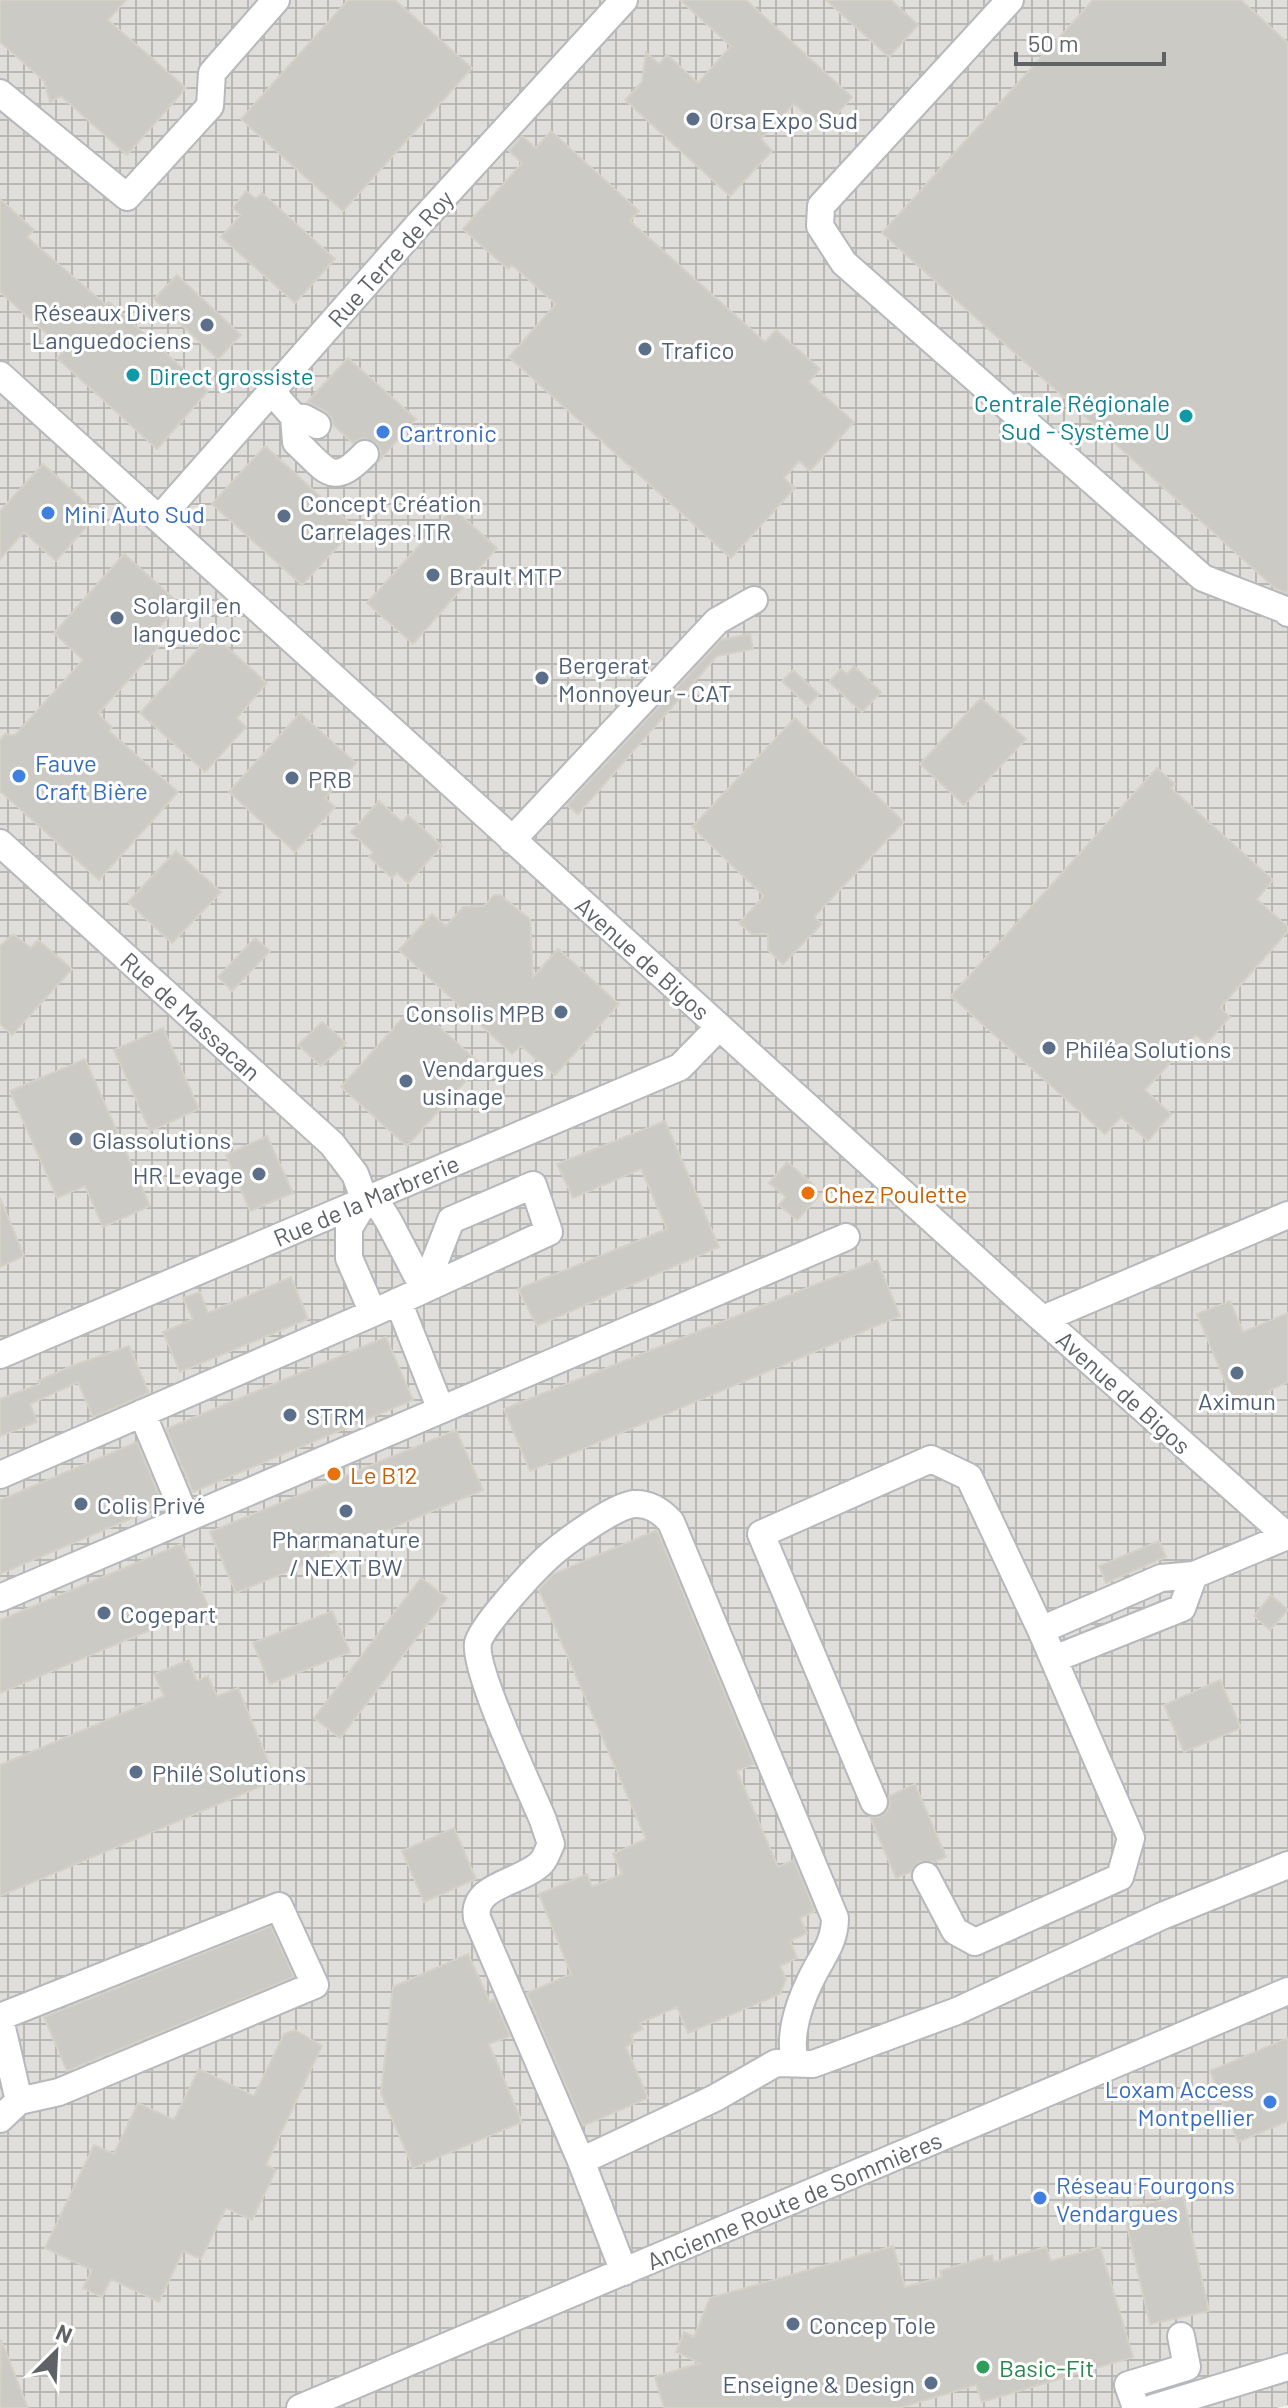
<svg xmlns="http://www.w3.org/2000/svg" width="1288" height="2408" font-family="Barlow,sans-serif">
<defs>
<pattern id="industrial-grid" width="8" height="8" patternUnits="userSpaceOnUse" patternTransform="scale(2)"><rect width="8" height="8" fill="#e0deda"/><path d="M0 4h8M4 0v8" fill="none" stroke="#b9b8b5"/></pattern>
</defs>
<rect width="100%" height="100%" fill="#f1efe8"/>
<!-- industrial -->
<path fill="url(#industrial-grid)" d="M 0,0 L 1288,0 L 1288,2405 L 1276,2408 L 0,2408 Z"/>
<!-- building -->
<path fill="#cccac5" stroke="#d6d1c6" stroke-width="2" d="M 0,0 L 126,0 L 108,20 L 186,88 L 127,155 L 61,96 L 50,102 L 44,81 L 0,42 Z
M 348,0 L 395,0 L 472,68 L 343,211 L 241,119 Z
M 680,0 L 746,0 L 852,97 L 823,130 L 794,104 L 761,139 L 772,151 L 730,196 L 625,100 L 642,82 L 646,52 L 659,64 L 667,55 L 698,83 L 731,46 Z
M 826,0 L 891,0 L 918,25 L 889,57 Z
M 1093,0 L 1241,0 L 1288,43 L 1288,594 L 1276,589 L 882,233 Z
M 551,131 L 639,211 L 630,221 L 765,342 L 776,330 L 820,369 L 809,382 L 854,422 L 810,471 L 799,461 L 784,478 L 795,488 L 731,558 L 509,357 L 556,304 L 512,265 L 508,269 L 463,229 L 522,163 L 509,151 L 522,136 L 536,148 Z
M 246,191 L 256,199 L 262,193 L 335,259 L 295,303 L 221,237 L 241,215 L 233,208 Z
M 0,199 L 34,230 L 27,237 L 106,305 L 109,302 L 208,391 L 157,449 L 57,358 L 65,350 L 0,292 Z
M 177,275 L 241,335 L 218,359 L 154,299 Z
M 348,358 L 416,419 L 379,461 L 381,451 L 376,443 L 362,438 L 353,443 L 333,425 L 331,417 L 325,411 L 307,402 Z
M 265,446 L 355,528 L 302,585 L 212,504 Z
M 43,464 L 98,514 L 56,561 L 24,532 L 0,559 L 0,511 Z
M 453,508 L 497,548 L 413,644 L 367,603 Z
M 124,554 L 180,604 L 149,639 L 158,647 L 98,714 L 112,727 L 109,731 L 178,792 L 99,880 L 0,791 L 0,740 L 5,734 L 15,735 L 83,660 L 54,633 Z
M 212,634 L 267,683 L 237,718 L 246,727 L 205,772 L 140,713 Z
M 750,634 L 753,649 L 717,656 L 578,814 L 567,805 L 721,640 Z
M 854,666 L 881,692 L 862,712 L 829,682 L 841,669 L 847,674 Z
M 793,670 L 819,694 L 808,706 L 782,681 Z
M 981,698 L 1026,739 L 964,805 L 920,764 Z
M 300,713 L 356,763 L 325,798 L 335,807 L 295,852 L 229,792 Z
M 795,718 L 904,822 L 814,917 L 822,924 L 783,964 L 768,950 L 768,934 L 752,934 L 739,923 L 764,896 L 692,827 Z
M 1157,768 L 1175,784 L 1171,788 L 1273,880 L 1257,899 L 1288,927 L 1288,931 L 1220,1008 L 1230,1017 L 1206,1044 L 1196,1035 L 1145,1090 L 1171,1114 L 1148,1141 L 1121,1117 L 1105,1134 L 951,996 Z
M 379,801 L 402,822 L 408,815 L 442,846 L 408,883 L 397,873 L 392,878 L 369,857 L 373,852 L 351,832 Z
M 176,851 L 221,892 L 172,943 L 128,902 Z
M 494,895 L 500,895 L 530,919 L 533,977 L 558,949 L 619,1004 L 555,1075 L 521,1046 L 512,1054 L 399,950 L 432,914 L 446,926 L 463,907 L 484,906 Z
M 13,934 L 31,948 L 38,940 L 72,969 L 12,1035 L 0,1024 L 0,946 Z
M 255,938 L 270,951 L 232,991 L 218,977 Z
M 414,1005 L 481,1064 L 407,1146 L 341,1087 Z
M 322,1022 L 346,1043 L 321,1066 L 298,1045 Z
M 163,1028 L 199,1109 L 150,1131 L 114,1050 Z
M 85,1059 L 150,1206 L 103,1227 L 85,1186 L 57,1198 L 10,1091 Z
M 665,1121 L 719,1247 L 537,1326 L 518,1289 L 667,1229 L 641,1169 L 573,1198 L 557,1164 Z
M 267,1136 L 293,1193 L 250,1211 L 226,1155 Z
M 787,1162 L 814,1185 L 812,1188 L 820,1195 L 797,1220 L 779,1205 L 786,1197 L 769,1183 Z
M 0,1198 L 24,1256 L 0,1267 Z
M 877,1260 L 900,1316 L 530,1471 L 504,1409 Z
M 291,1277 L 308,1319 L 180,1372 L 163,1332 L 193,1319 L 183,1298 L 200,1292 L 208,1313 Z
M 1230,1301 L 1243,1332 L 1288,1313 L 1288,1382 L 1268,1391 L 1271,1398 L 1238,1412 L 1197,1314 Z
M 386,1337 L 413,1400 L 193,1492 L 166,1429 Z
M 129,1346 L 149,1393 L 93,1417 L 78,1382 L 30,1404 L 37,1422 L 0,1436 L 0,1399 L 40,1384 L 38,1381 L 74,1365 Z
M 456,1430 L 483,1490 L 236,1593 L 210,1532 Z
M 137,1442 L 163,1505 L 0,1574 L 0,1500 Z
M 657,1530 L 754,1764 L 737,1771 L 778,1867 L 794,1860 L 815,1911 L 800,1918 L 807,1933 L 790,1941 L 797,1958 L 780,1966 L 786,1979 L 780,1994 L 688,2033 L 677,2007 L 640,2023 L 643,2029 L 631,2035 L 634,2042 L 626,2047 L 648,2098 L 583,2126 L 527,1993 L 571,1974 L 539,1894 L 587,1874 L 592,1887 L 622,1874 L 613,1854 L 646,1839 L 539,1590 L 553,1574 Z
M 1159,1541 L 1166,1557 L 1106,1583 L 1099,1566 Z
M 181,1544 L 208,1606 L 0,1693 L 0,1620 Z
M 421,1578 L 447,1598 L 340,1738 L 314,1718 Z
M 1271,1595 L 1288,1610 L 1270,1630 L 1254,1616 Z
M 332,1611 L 350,1652 L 270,1684 L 253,1643 Z
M 189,1660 L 197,1681 L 208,1676 L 217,1696 L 238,1688 L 276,1780 L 0,1896 L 0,1765 L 164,1696 L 154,1674 Z
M 1220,1680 L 1241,1728 L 1184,1752 L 1164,1705 Z
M 915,1784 L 946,1857 L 934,1862 L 919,1862 L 911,1872 L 896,1878 L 870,1817 L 879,1817 L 886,1812 L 890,1805 L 889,1796 Z
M 454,1828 L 476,1879 L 424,1902 L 402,1851 Z
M 271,1926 L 294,1977 L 67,2071 L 44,2017 Z
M 468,1954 L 490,2002 L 494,1999 L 510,2036 L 489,2044 L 522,2122 L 413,2168 L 381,2093 L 393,1987 Z
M 295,2030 L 322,2046 L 266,2165 L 276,2170 L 252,2220 L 226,2208 L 201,2259 L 183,2251 L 159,2302 L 111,2279 L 102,2297 L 83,2288 L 92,2270 L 45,2248 L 94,2145 L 114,2154 L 138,2103 L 174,2120 L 199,2069 L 254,2096 L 284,2034 Z
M 1288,2038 L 1288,2121 L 1238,2142 L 1210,2071 Z
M 1183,2196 L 1209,2311 L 1150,2324 L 1123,2209 Z
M 893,2246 L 905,2287 L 942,2277 L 940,2271 L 992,2255 L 994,2262 L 1046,2247 L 1051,2261 L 1100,2247 L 1133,2357 L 982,2402 L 976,2385 L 899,2408 L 664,2408 L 655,2377 L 700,2363 L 676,2352 L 684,2332 L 694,2337 L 710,2298 Z
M 1,2340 L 28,2408 L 0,2408 Z"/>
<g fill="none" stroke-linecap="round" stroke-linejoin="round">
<defs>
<path id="minor" d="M 1010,0 L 821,206 L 820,226 L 844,263 L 1203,578 L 1283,609 L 1288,613
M 0,93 L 127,197 L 210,106 L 212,73 L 276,0
M 0,375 L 1022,1301 L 1288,1537
M 272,392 L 294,417 L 296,442 C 326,469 331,489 365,454
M 294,417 L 304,418 L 317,425
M 159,519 L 418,225 L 624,0
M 512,840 L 717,621 L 754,600
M 0,843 L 332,1144 L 355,1174 L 365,1201
M 365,1201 L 349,1228 L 349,1258 L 373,1313
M 365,1201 L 379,1206 L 388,1220 L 424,1289
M 398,1301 L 441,1410
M 1043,1319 L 1288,1215
M 0,1355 L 680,1067 L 719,1027
M 142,1413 L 186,1518
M 0,1475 L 373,1313 L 549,1232 L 533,1185 L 451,1220 L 424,1289
M 0,1598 L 846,1237
M 1054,1659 L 1182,1608 L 1194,1575
M 874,1802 L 761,1534 L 931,1459 L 969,1477 L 1041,1630 L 1161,1578 L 1194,1575 L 1287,1536
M 926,1876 L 955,1931 L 975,1942 L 1120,1877 L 1131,1838 L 1041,1630
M 0,2017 L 279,1906 L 315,1985 L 59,2092 L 19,2101 L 0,2119
M 0,2019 L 19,2101
M 581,2161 L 477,1918 C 471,1884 523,1883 542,1862 C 546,1857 548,1850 551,1844 L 543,1820 C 530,1788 473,1670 478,1643 C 481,1627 533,1571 547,1558 C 563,1543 614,1506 634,1504 C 650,1503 661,1511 671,1522 L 835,1918 C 835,1942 823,1955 812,1977 C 799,2003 788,2035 795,2063
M 624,2272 L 581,2161 L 715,2098 L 776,2063 L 813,2064 L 957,2011 L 1162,1916 L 1288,1865
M 300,2408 L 1288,1991
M 1136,2408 L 1128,2385 L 1187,2367 L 1181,2336
M 1153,2408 L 1288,2367"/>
</defs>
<!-- minor casing -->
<use href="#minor" stroke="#b5b8bc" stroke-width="30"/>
<!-- minor -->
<use href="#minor" stroke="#fff" stroke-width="26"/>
</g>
<!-- markers -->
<g fill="#5c6f8a" stroke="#fff" stroke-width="3">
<circle cx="693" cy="119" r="8"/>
<circle cx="207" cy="325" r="8"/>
<circle cx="645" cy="349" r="8"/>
<circle cx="284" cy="516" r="8"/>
<circle cx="433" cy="575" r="8"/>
<circle cx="117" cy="618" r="8"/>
<circle cx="542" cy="678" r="8"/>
<circle cx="292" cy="778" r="8"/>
<circle cx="561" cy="1012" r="8"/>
<circle cx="1049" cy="1048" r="8"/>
<circle cx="406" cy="1081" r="8"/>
<circle cx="76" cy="1139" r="8"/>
<circle cx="259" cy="1174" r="8"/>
<circle cx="1237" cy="1373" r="8"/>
<circle cx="290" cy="1415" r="8"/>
<circle cx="81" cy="1504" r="8"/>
<circle cx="346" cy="1511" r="8"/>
<circle cx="104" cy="1613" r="8"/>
<circle cx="136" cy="1772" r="8"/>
<circle cx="793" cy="2324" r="8"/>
<circle cx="931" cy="2383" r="8"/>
</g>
<g fill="#0f9aa8" stroke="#fff" stroke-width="3">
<circle cx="133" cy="375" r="8"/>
<circle cx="1186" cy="416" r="8"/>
</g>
<g fill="#3f7fe0" stroke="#fff" stroke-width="3">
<circle cx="383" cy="432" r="8"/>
<circle cx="48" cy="513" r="8"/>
<circle cx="19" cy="776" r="8"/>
<circle cx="1270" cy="2102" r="8"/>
<circle cx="1040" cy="2198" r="8"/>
</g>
<g fill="#e8710a" stroke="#fff" stroke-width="3">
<circle cx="808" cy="1193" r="8"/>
<circle cx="334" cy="1474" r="8"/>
</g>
<circle fill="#2e9e5b" stroke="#fff" stroke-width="3" cx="983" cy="2367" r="8"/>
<g text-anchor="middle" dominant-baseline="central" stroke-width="6" stroke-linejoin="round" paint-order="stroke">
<!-- service labels -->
<g font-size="24" fill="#4e5e75" stroke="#fff" text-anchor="start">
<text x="709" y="119">Orsa Expo Sud</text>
<text x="191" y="311" text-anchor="end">Réseaux Divers<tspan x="191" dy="28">Languedociens</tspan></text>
<text x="661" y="349">Trafico</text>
<text x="300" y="502">Concept Création<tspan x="300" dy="28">Carrelages ITR</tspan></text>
<text x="449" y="575">Brault MTP</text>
<text x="133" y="604">Solargil en<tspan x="133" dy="28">languedoc</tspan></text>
<text x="558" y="664">Bergerat<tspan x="558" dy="28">Monnoyeur - CAT</tspan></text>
<text x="308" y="778">PRB</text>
<text x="545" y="1012" text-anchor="end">Consolis MPB</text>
<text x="1065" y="1048">Philéa Solutions</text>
<text x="422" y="1067">Vendargues<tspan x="422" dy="28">usinage</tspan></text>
<text x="92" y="1139">Glassolutions</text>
<text x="243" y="1174" text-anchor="end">HR Levage</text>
<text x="1237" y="1400" text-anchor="middle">Aximun</text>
<text x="306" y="1415">STRM</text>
<text x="97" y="1504">Colis Privé</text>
<text x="346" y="1538" text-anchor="middle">Pharmanature<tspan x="346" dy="28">/ NEXT BW</tspan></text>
<text x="120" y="1613">Cogepart</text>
<text x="152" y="1772">Philé Solutions</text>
<text x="809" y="2324">Concep Tole</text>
<text x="915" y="2383" text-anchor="end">Enseigne &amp; Design</text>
</g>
<!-- street labels -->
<g font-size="24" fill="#5f6368" stroke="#fff">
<text transform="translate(390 258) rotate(-48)">Rue Terre de Roy</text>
<text transform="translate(643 958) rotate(42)">Avenue de Bigos</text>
<text transform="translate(191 1016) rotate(42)">Rue de Massacan</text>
<text transform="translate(366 1200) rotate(-23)">Rue de la Marbrerie</text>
<text transform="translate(1124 1392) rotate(42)">Avenue de Bigos</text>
<text transform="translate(794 2200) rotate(-23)">Ancienne Route de Sommières</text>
</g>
<!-- culture labels -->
<g font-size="24" fill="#0d838f" stroke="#fff" text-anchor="start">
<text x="149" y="375">Direct grossiste</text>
<text x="1170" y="402" text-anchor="end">Centrale Régionale<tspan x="1170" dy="28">Sud - Système U</tspan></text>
</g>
<!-- shop labels -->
<g font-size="24" fill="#366cbe" stroke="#fff" text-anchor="start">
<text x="399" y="432">Cartronic</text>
<text x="64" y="513">Mini Auto Sud</text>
<text x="35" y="762">Fauve<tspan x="35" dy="28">Craft Bière</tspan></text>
<text x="1254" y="2088" text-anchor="end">Loxam Access<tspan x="1254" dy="28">Montpellier</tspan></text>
<text x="1056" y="2184">Réseau Fourgons<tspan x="1056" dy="28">Vendargues</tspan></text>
</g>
<!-- food labels -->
<g font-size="24" fill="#c56008" stroke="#fff" text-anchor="start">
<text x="824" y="1193">Chez Poulette</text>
<text x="350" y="1474">Le B12</text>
</g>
<!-- leisure labels -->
<g font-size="24" fill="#27864d" stroke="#fff" text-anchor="start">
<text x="999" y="2367">Basic-Fit</text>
</g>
</g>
<!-- north arrow -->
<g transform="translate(56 2352) rotate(24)" stroke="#ffffff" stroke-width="6" paint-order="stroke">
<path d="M0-6L14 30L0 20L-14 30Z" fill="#5f6368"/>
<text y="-12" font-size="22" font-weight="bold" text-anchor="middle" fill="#5f6368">N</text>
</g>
<!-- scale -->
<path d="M1016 52v12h148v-12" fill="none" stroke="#5f6368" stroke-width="4"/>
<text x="1028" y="52" font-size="24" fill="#5f6368" stroke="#ffffff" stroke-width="6" paint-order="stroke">50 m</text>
</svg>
